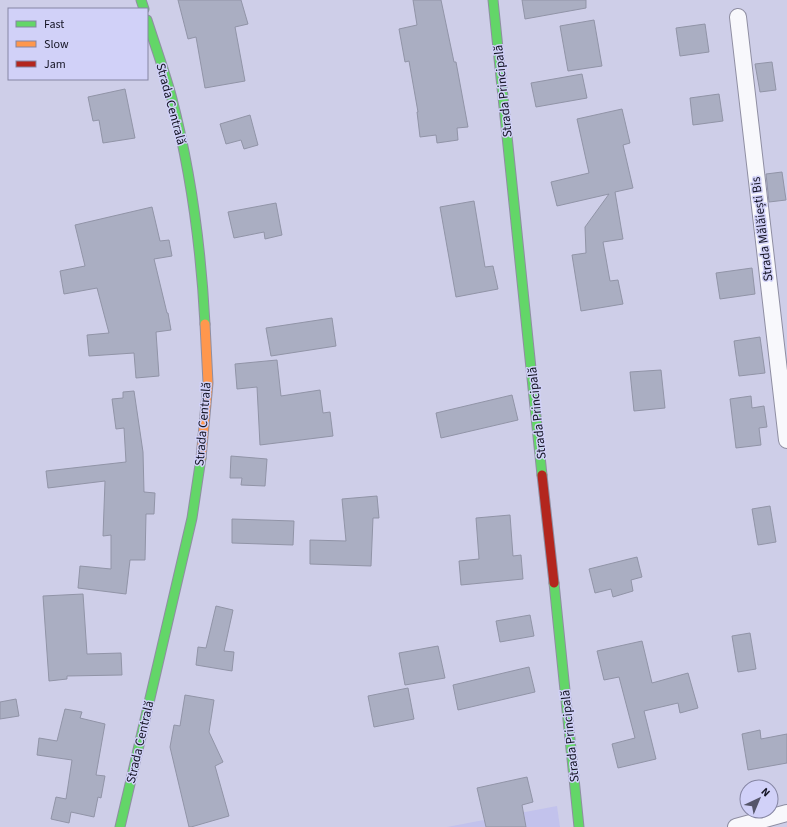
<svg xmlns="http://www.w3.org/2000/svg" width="787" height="827" font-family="'Source Sans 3',sans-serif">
<rect width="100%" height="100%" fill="#cecee8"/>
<!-- built -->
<path fill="#c2c2ec" d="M 557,806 L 560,827 L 447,827 Z"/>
<!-- building -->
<path fill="#aaaec2" stroke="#9194a7" d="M 178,0 L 241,0 L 248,24 L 235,27 L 245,81 L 205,88 L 196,37 L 188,39 Z
M 413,0 L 441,0 L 454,62 L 456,62 L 468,127 L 457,128 L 458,140 L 437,143 L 436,135 L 420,137 L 417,112 L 418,112 L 409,61 L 405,62 L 399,29 L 417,25 Z
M 522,0 L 586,0 L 586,8 L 525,19 Z
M 594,20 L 602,66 L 568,71 L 560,26 Z
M 705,24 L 709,52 L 680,56 L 676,28 Z
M 772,62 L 776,90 L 760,92 L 755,64 Z
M 582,74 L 587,98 L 536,107 L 531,83 Z
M 125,89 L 135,138 L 103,143 L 99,120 L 93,121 L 88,97 Z
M 719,94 L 723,121 L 693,125 L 690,98 Z
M 622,109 L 630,143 L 623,145 L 633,188 L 615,192 L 623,239 L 603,242 L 610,281 L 618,280 L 623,304 L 581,311 L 572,255 L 586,253 L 585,227 L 609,194 L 557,206 L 551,182 L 589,173 L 577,119 Z
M 250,115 L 258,145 L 244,149 L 241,140 L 226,144 L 220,124 Z
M 782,172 L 786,200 L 769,202 L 766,174 Z
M 474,201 L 485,267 L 493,266 L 498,289 L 456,297 L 440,207 Z
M 276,203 L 282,235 L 265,239 L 264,232 L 234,238 L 228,212 Z
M 152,207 L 160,241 L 169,240 L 172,256 L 154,259 L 167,313 L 168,313 L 171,330 L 156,332 L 159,376 L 136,378 L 134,353 L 89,356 L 87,335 L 109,333 L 97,288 L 64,294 L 60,271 L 85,266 L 75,225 Z
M 752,268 L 755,294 L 720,299 L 716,273 Z
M 332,318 L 336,346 L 271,356 L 266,328 Z
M 760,337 L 765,373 L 739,376 L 734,341 Z
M 277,360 L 281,396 L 320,390 L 323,413 L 330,412 L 333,436 L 260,445 L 257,387 L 237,389 L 235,364 Z
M 661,370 L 665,408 L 634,411 L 630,372 Z
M 134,391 L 143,452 L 144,492 L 155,493 L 154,514 L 146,514 L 145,560 L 130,560 L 126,594 L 78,588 L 80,566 L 111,569 L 111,535 L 103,536 L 105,481 L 48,488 L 46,471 L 126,462 L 124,428 L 116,429 L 112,399 L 123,398 L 123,392 Z
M 512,395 L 518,420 L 441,438 L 436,413 Z
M 751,396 L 752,408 L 764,406 L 767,427 L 759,428 L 761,445 L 736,448 L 730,399 Z
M 231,456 L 267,459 L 265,486 L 241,485 L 242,478 L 230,478 Z
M 377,496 L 379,518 L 373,518 L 371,566 L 310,564 L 310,540 L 346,541 L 342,499 Z
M 770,506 L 776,542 L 758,545 L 752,509 Z
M 510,515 L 513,556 L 521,555 L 523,579 L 461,585 L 459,561 L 479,559 L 476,518 Z
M 232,519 L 294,521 L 293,545 L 232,543 Z
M 637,557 L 642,577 L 631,580 L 633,591 L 613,597 L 611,589 L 595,593 L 589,569 Z
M 83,594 L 87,654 L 121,653 L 122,675 L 67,676 L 67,679 L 49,681 L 43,596 Z
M 216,606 L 233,610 L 224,651 L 234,652 L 232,671 L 196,665 L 198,647 L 206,648 Z
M 530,615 L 534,636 L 500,642 L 496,621 Z
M 750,633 L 756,669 L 738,672 L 732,636 Z
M 642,641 L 652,683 L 688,673 L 698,708 L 680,713 L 678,703 L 644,711 L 656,759 L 618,768 L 612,744 L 635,738 L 619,677 L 604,680 L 597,651 Z
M 438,646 L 445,678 L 405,685 L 399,653 Z
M 529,667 L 535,692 L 458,710 L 453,685 Z
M 408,688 L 414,719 L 374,727 L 368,696 Z
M 185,695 L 214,700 L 209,732 L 223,762 L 215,766 L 229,816 L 191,827 L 189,827 L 170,747 L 174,725 L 180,726 Z
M 16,699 L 19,716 L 0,719 L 0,702 Z
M 65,709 L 82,712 L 80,718 L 105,724 L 96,775 L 105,776 L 101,798 L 98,797 L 94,817 L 71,812 L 69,823 L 51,819 L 56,797 L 66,799 L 72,760 L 37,755 L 39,738 L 57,741 Z
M 760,730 L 761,739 L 787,734 L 787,763 L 748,770 L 742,734 Z
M 527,777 L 533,802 L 522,805 L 526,827 L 486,827 L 477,788 Z"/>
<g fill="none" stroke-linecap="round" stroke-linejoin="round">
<defs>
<path id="street" d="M 738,17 L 787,440
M 736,827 L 787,813"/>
<path id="fast" d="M 141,0 L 144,9
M 493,0 L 542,475
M 147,20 C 155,45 164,70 171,95 C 191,171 201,247 205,324
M 554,583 L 579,827
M 120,827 L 192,518 L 201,458"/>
<path id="slow" d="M 201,458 L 208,383 L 205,324"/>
<path id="jam" d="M 542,475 L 554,583"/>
</defs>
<!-- street casing -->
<use href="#street" stroke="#8f8ea2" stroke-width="18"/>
<!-- fast casing -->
<use href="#fast" stroke="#8f8ea2" stroke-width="11"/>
<!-- slow casing -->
<use href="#slow" stroke="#8f8ea2" stroke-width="11"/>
<!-- jam casing -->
<use href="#jam" stroke="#8f8ea2" stroke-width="11"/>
<!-- street -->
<use href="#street" stroke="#f8f8fc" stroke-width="16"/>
<!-- fast -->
<use href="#fast" stroke="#63d668" stroke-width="9"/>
<!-- slow -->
<use href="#slow" stroke="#ff974d" stroke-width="9"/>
<!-- jam -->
<use href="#jam" stroke="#b3261e" stroke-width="9"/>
</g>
<g text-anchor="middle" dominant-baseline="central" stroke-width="3" stroke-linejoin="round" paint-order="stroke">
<!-- street labels -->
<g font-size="13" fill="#141424" stroke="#d1d1f8">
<text transform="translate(503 91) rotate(-96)">Strada Principală</text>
<text transform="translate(171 104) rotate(75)">Strada Centrală</text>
<text transform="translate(762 229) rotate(-97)">Strada Mălăiești Bis</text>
<text transform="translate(537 413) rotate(-96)">Strada Principală</text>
<text transform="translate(203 424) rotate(-85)">Strada Centrală</text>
<text transform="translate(570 736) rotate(-96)">Strada Principală</text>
<text transform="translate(140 742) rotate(-77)">Strada Centrală</text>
</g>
</g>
<!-- legend -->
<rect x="8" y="8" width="140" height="72" fill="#d1d1f8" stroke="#8585a3"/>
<rect x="16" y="21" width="20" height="6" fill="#63d668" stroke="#8585a3"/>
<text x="44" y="28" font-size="12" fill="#141424">Fast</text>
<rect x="16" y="41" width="20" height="6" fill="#ff974d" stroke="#8585a3"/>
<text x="44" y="48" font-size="12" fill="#141424">Slow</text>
<rect x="16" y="61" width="20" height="6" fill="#b3261e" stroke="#8585a3"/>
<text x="44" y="68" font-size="12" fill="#141424">Jam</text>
<!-- north arrow -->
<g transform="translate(759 799) rotate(44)"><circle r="19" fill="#d1d1f8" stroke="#8585a3"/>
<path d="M0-3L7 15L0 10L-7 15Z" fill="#555569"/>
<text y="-6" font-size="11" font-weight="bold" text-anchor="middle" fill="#141424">N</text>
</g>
</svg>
